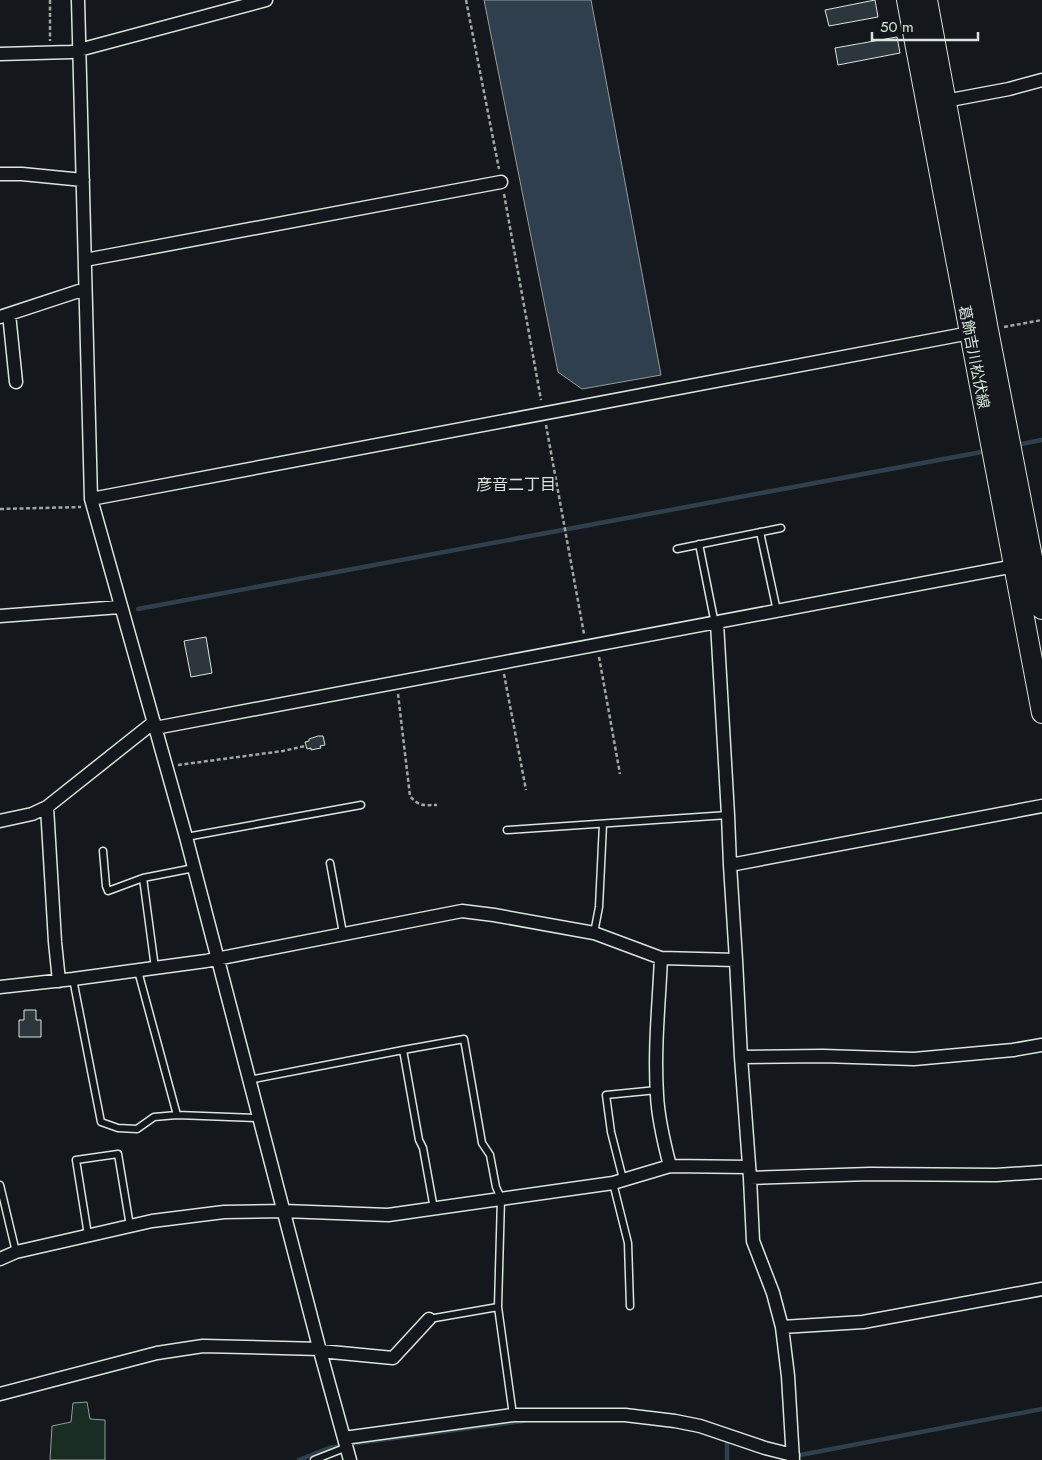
<svg xmlns="http://www.w3.org/2000/svg" width="1042" height="1460" font-family="Jost,'Noto Sans JP',sans-serif">
<rect width="100%" height="100%" fill="#14181c"/>
<!-- green -->
<path fill="#1a2d24" stroke="#939e99" d="M 87,1402 L 90,1419 L 105,1420 L 105,1460 L 50,1460 L 52,1426 L 71,1422 L 73,1403 Z"/>
<!-- water -->
<path fill="#2f3f4d" stroke="#939e99" d="M 484,0 L 591,0 L 661,375 L 582,389 L 558,372 Z"/>
<g fill="none" stroke-linecap="round" stroke-linejoin="round">
<!-- stream -->
<path stroke="#2f3f4d" stroke-width="4.5" d="M 1016,445 L 1042,440
M 138,609 L 987,451
M 795,1456 L 1042,1409
M 299,1460 L 329,1448 L 357,1443 L 523,1421
M 727,1460 L 727,1441"/>
</g>
<!-- building -->
<path fill="#2c363c" stroke="#d8e6dc" d="M 875,0 L 878,17 L 829,26 L 825,10 Z
M 897,37 L 900,53 L 838,65 L 835,48 Z
M 206,637 L 212,673 L 191,677 L 184,641 Z
M 318,736 L 323,736 L 325,745 L 320,746 L 321,748 L 311,750 L 311,748 L 307,749 L 305,742 L 309,741 L 309,739 Z
M 24,1010 L 36,1010 L 36,1020 L 41,1020 L 41,1037 L 19,1037 L 19,1020 L 24,1020 Z"/>
<g fill="none" stroke-linecap="round" stroke-linejoin="round">
<defs>
<path id="service" d="M 760,532 L 777,611
M 699,544 L 715,624
M 677,549 L 781,528
M 507,830 L 728,815
M 186,837 L 361,805
M 103,851 L 106,886 L 108,891 L 143,878 L 194,868
M 330,863 L 343,933
M 143,878 L 155,968
M 594,933 L 599,907 L 603,824
M 73,979 L 101,1122 L 118,1128 L 137,1129 L 154,1117 L 177,1115 L 138,971
M 403,1050 L 419,1140 L 423,1148 L 434,1209
M 249,1080 L 403,1050 L 464,1039 L 482,1143 L 490,1155 L 496,1187 L 501,1198 L 498,1307 L 513,1415
M 177,1115 L 259,1118
M 623,1179 L 611,1132 L 606,1095 L 657,1090
M 613,1183 L 628,1243 L 630,1306
M 0,1185 L 16,1252
M 88,1235 L 76,1160 L 118,1154 L 130,1226
M 429,1319 L 498,1307
M 314,1460 L 347,1447"/>
<path id="minor" d="M 78,0 L 91,499 L 186,837 L 320,1351 L 350,1460
M 0,54 L 71,52 L 79,50 L 266,0
M 945,101 L 1009,89 L 1042,80
M 0,174 L 22,174 L 83,180
M 85,260 L 501,182
M 9,314 L 16,382
M 0,317 L 85,289
M 91,499 L 970,333
M 0,616 L 120,607
M 717,623 L 728,815 L 730,865 L 736,960 L 741,1057 L 750,1178 L 753,1241 L 773,1293 L 782,1327 L 788,1376 L 793,1460
M 155,728 L 1020,565
M 47,807 L 55,942 L 59,981
M 0,821 L 32,814 L 47,807 L 154,722
M 730,865 L 1042,806
M 661,958 C 659,1003 654,1049 657,1095 C 658,1119 664,1143 670,1166
M 0,987 L 73,979 L 206,961 L 462,911 L 494,915 L 594,933 L 661,958 L 736,960
M 741,1057 L 823,1056 L 914,1059 L 1013,1050 L 1042,1045
M 750,1178 L 870,1174 L 996,1175 L 1042,1172
M 0,1259 L 16,1252 L 152,1221 L 224,1212 L 284,1211 L 388,1215 L 613,1183 L 670,1166 L 749,1167
M 782,1327 L 863,1322 L 1042,1289
M 320,1351 L 393,1358 L 429,1319
M 0,1394 L 157,1353 L 203,1346 L 320,1349
M 344,1438 L 513,1415 L 625,1415 L 675,1421 L 700,1426 L 765,1448 L 793,1455"/>
<path id="primary" d="M 907,0 L 1042,713
M 927,0 L 988,330 L 1042,609"/>
</defs>
<!-- service casing -->
<use href="#service" stroke="#d8e6dc" stroke-width="9"/>
<!-- minor casing -->
<use href="#minor" stroke="#d8e6dc" stroke-width="15"/>
<!-- primary casing -->
<use href="#primary" stroke="#d8e6dc" stroke-width="22"/>
<!-- path -->
<path stroke="#9da8a2" stroke-width="2.5" stroke-dasharray="4 2.5" stroke-linecap="butt" d="M 50,0 L 50,41
M 466,0 L 499,169
M 504,194 L 541,400
M 1004,327 L 1042,320
M 546,425 L 584,634
M 0,509 L 81,507
M 599,657 L 620,774
M 504,674 L 526,790
M 398,694 L 410,796 C 419,807 424,805 437,805
M 178,765 L 283,751 L 305,746"/>
<!-- service -->
<use href="#service" stroke="#14181c" stroke-width="6"/>
<!-- minor -->
<use href="#minor" stroke="#14181c" stroke-width="12"/>
<!-- primary -->
<use href="#primary" stroke="#14181c" stroke-width="20"/>
</g>
<g text-anchor="middle" dominant-baseline="central" stroke-width="4" stroke-linejoin="round" paint-order="stroke">
<!-- street labels -->
<g font-size="15" fill="#d8e6dc" stroke="#14181c">
<text transform="translate(974 357) rotate(79)">葛飾吉川松伏線</text>
</g>
<!-- neighbourhood labels -->
<g font-size="16" fill="#d8e6dc" stroke="#14181c">
<text x="516" y="484">彦音二丁目</text>
</g>
</g>
<!-- scale -->
<path d="M872 32v8h106v-8" fill="none" stroke="#d8e6dc" stroke-width="2.5"/>
<text x="880" y="32" font-size="15" fill="#d8e6dc" stroke="#14181c" stroke-width="4" paint-order="stroke">50 m</text>
</svg>
